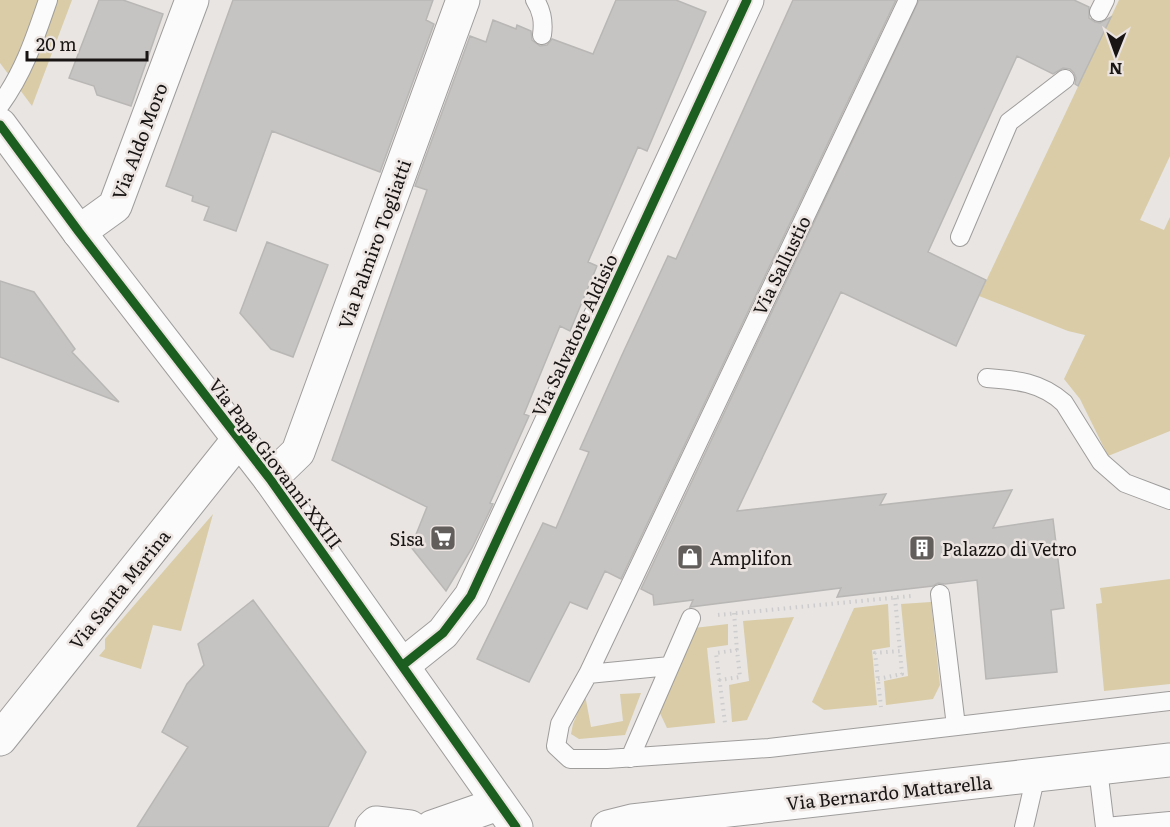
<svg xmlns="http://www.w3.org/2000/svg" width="1170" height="827" font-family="Literata,serif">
<rect width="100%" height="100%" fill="#e8e5e3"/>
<!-- green -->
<path fill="#d9cca7" d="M 0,0 L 72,0 L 32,106 L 0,63 Z
M 1119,0 L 1170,0 L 1170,156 L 1140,220 L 1164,230 L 1170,217 L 1170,431 L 1108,456 L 1080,399 L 1064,379 L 1085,335 L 1068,331 L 979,296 Z
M 213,514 L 181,631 L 153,625 L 141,669 L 99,656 L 105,649 L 105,639 Z
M 1170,579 L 1170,684 L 1104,691 L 1096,604 L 1102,603 L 1100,588 Z
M 931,602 L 940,685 L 933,699 L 886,705 L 884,681 L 908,676 L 901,604 Z
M 888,604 L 890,647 L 872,650 L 877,705 L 824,710 L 812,702 L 854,608 Z
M 794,617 L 747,720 L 732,722 L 729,685 L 749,681 L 743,621 Z
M 728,624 L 728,645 L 707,648 L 715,723 L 667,728 L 658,709 L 694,628 Z
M 641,693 L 625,735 L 579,739 L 571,734 L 573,724 L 585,695 L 591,727 L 623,721 L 620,694 Z"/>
<!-- building -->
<path fill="#c6c4c2" stroke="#b9b7b5" stroke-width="1.5" d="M 99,0 L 123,0 L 163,14 L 131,106 L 97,95 L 94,86 L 69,78 Z
M 233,0 L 433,0 L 426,20 L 434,24 L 380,172 L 272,131 L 236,231 L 204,220 L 209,207 L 192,201 L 193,196 L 166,186 Z
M 616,0 L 676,0 L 706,12 L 647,151 L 638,147 L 588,262 L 597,266 L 570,331 L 560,326 L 524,414 L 529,416 L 490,503 L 493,504 L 472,548 L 446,591 L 411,547 L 427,507 L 332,460 L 427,190 L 415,186 L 470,36 L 486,42 L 493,20 L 516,29 L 517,25 L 531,31 L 532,40 L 540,46 L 547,45 L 552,39 L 593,54 Z
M 793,0 L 896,0 L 621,579 L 605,571 L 587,609 L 570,602 L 529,682 L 477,659 L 543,523 L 556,528 L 589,452 L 580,449 L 622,355 L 668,256 L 676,259 Z
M 919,0 L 1074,0 L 1089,7 L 1089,18 L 1095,22 L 1100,23 L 1111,17 L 1078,86 L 1075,84 L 1076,78 L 1074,73 L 1070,69 L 1063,68 L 1053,74 L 1017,56 L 928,252 L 986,280 L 956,346 L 841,292 L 737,511 L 886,494 L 880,505 L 1012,490 L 993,528 L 1053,519 L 1064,608 L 1051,610 L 1057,672 L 986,679 L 977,580 L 945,584 L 938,583 L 933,586 L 837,597 L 841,588 L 690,607 L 693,600 L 654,605 L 653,595 L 641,589 Z
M 267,242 L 328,265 L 293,357 L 271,349 L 240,313 Z
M 0,281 L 34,292 L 75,349 L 72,352 L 119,402 L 0,357 Z
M 253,600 L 366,752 L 328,827 L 137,827 L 188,747 L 162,732 L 187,684 L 204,665 L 198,644 Z"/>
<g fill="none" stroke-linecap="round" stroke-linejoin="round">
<defs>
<path id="lane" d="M 535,0 C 542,11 544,21 542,35
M 908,0 L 588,674 L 560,724 L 556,746 L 570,759 L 607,759 L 769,748 L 1170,701
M 1099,12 L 1105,0
M 0,105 C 24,72 35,38 48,0
M 960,237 L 1009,122 L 1065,79
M 987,378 C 1016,380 1041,382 1064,403 L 1101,462 L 1125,483 L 1170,500
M 940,594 L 956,726
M 588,674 L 670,666
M 630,758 L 691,618
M 1098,769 L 1105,827 L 1170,821
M 1024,827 L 1036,775"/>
<path id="street" d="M 79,232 L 115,206 L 192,0
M 270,479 L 298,452 L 463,0
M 403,665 L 443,633 L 471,596 L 747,0
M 0,739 L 239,439
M 372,827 L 376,823 L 410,827
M 432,827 L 498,804"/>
<path id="secondary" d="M 0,125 L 79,232 L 270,479 L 516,827
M 608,827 L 632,821 L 1170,760"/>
</defs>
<!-- lane casing -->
<use href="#lane" stroke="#9f9d9c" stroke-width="20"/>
<!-- street casing -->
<use href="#street" stroke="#9f9d9c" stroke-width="35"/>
<!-- secondary casing -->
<use href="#secondary" stroke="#9f9d9c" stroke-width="35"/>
<!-- path -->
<path stroke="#cecdcd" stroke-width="4" stroke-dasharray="1.5 4.5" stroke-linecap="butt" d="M 895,598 L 900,651
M 734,613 L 737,650
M 718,615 L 911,596
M 878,679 L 902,674 L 900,651 L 875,653 L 881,707
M 719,680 L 740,677 L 737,650 L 716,653 L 725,723"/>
<!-- lane -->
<use href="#lane" stroke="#fcfbfb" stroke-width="18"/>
<!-- street -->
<use href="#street" stroke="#fcfbfb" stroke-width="33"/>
<!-- secondary -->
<use href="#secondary" stroke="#fcfbfb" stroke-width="33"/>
<defs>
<path id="cycleway" d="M 0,125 L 79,232 L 270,479 L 516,827
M 403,665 L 443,633 L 471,596 L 747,0"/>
</defs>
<!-- cycleway casing -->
<use href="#cycleway" stroke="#ebe4e0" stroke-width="13"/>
<!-- cycleway -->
<use href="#cycleway" stroke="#1b5e20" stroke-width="9"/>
</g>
<!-- icons -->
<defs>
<symbol id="supermarket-square" viewBox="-11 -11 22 22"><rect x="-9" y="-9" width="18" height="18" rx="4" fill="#615e5c" stroke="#ebe4e0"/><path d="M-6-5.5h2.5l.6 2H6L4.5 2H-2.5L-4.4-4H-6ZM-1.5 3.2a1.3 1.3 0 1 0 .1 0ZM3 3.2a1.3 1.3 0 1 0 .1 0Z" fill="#fff"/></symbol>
<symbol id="building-square" viewBox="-11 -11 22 22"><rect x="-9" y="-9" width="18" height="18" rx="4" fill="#615e5c" stroke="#ebe4e0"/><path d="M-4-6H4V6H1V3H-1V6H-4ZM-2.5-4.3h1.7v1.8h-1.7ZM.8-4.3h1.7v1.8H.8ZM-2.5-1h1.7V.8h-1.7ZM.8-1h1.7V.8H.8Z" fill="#fff"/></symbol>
<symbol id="shop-square" viewBox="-11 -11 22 22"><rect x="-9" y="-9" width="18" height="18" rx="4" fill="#615e5c" stroke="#ebe4e0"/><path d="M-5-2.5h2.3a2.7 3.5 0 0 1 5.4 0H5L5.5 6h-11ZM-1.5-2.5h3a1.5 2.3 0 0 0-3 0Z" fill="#fff"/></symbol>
</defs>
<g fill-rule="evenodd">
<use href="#supermarket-square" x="428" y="523" width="30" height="30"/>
<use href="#building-square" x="907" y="533" width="30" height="30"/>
<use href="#shop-square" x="675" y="542" width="30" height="30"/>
</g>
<g text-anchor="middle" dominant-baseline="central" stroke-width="5" stroke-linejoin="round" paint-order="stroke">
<!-- street labels -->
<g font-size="18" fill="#181514" stroke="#ebe4e0">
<text transform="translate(139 141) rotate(-69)">Via Aldo Moro</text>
<text transform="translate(374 244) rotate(-70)">Via Palmiro Togliatti</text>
<text transform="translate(781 265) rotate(-64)">Via Sallustio</text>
<text transform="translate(574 335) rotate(-65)">Via Salvatore Aldisio</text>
<text transform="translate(276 463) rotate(53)">Via Papa Giovanni XXIII</text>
<text transform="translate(119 589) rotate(-51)">Via Santa Marina</text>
<text transform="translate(889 792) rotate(-6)">Via Bernardo Mattarella</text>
</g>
<!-- poi labels -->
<g font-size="18" fill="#181514" stroke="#ebe4e0" text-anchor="start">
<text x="424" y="538" text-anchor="end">Sisa</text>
<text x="942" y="548">Palazzo di Vetro</text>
<text x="710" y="557">Amplifon</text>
</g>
</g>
<!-- north arrow -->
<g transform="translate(1116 54) rotate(181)" stroke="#ebe4e0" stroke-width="4.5" paint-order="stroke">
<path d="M0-4.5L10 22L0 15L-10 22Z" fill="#181514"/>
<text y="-9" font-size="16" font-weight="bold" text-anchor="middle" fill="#181514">N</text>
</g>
<!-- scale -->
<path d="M27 51v9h120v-9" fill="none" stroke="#181514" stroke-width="3"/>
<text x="36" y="51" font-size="18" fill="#181514" stroke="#ebe4e0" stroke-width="4.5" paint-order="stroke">20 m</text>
</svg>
